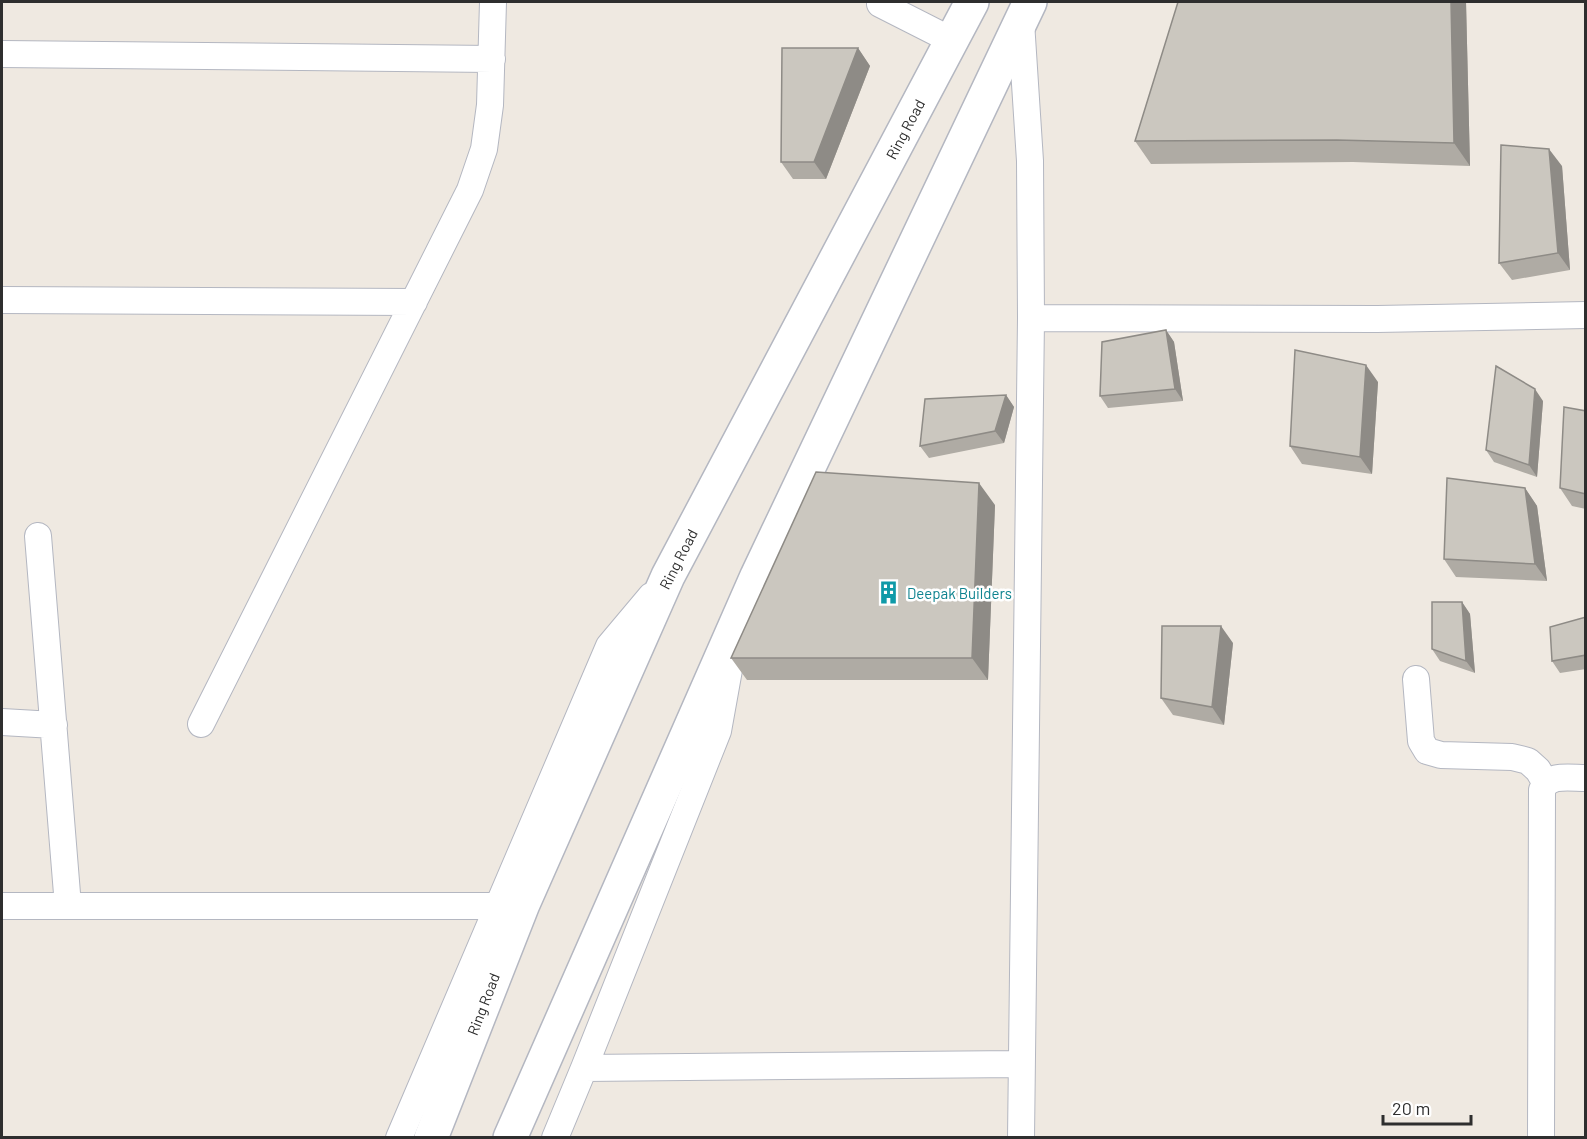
<svg xmlns="http://www.w3.org/2000/svg" width="1587" height="1139" font-family="Barlow,sans-serif">
<rect width="100%" height="100%" fill="#efe9e1"/>
<g fill="none" stroke-linecap="round" stroke-linejoin="round">
<defs>
<path id="street" d="M 880,4 L 951,40
M 2,54 L 492,59
M 2,300 L 414,302
M 1031,318 L 1377,319 L 1586,315
M 38,536 L 68,906
M 1416,679 L 1421,741 L 1427,751 L 1441,755 L 1512,757 L 1528,761 L 1538,770 L 1545,782
M 2,722 L 54,725
M 201,724 L 470,190 L 484,149 L 490,105 L 493,2
M 2,906 L 497,906
M 584,1068 L 1021,1064
M 399,1138 L 609,646 L 651,596
M 555,1138 L 584,1068 L 718,731 L 732,653
M 1021,1138 L 1031,318 L 1030,161 L 1021,22
M 1541,1138 L 1542,790 C 1548,773 1570,778 1586,778"/>
<path id="secondary" d="M 431,1138 L 523,904 L 668,576 L 972,2
M 510,1138 L 757,576 L 1030,2"/>
</defs>
<!-- street casing -->
<use href="#street" stroke="#b4b7c1" stroke-width="28"/>
<!-- secondary casing -->
<use href="#secondary" stroke="#b4b7c1" stroke-width="36"/>
<!-- street -->
<use href="#street" stroke="#fff" stroke-width="26"/>
<!-- secondary -->
<use href="#secondary" stroke="#fff" stroke-width="33"/>
</g>
<!-- wall -->
<path fill="#afaba4" d="M 1178,2 L 1466,2 L 1470,166 L 1353,162 L 1151,164 L 1135,141 Z
M 1559,2 L 1586,2 L 1586,3 Z
M 858,48 L 870,66 L 826,179 L 793,179 L 781,162 Z
M 1562,166 L 1570,270 L 1512,280 L 1499,263 Z
M 1166,330 L 1174,342 L 1183,401 L 1108,408 L 1100,396 Z
M 1378,382 L 1372,474 L 1302,464 L 1290,446 Z
M 1006,395 L 1014,407 L 1004,443 L 929,458 L 920,446 Z
M 1543,401 L 1537,477 L 1494,462 L 1486,450 Z
M 1586,411 L 1586,509 L 1572,506 L 1560,488 Z
M 1525,488 L 1537,506 L 1547,581 L 1456,577 L 1444,559 Z
M 995,505 L 988,680 L 747,680 L 731,658 Z
M 1462,602 L 1470,614 L 1475,673 L 1440,661 L 1432,649 Z
M 1586,617 L 1586,669 L 1560,673 L 1552,661 Z
M 1233,643 L 1224,725 L 1173,715 L 1161,698 Z"/>
<!-- shaded-wall -->
<path fill="#8e8b86" d="M 1451,2 L 1466,2 L 1470,166 L 1454,143 Z
M 858,48 L 870,66 L 826,179 L 814,162 Z
M 1549,149 L 1562,166 L 1570,270 L 1558,253 Z
M 1166,330 L 1174,342 L 1183,401 L 1175,389 Z
M 1366,365 L 1378,382 L 1372,474 L 1360,457 Z
M 1535,389 L 1543,401 L 1537,477 L 1529,465 Z
M 1006,395 L 1014,407 L 1004,443 L 995,431 Z
M 979,483 L 995,505 L 988,680 L 972,658 Z
M 1525,488 L 1537,506 L 1547,581 L 1535,564 Z
M 1462,602 L 1470,614 L 1475,673 L 1466,661 Z
M 1221,626 L 1233,643 L 1224,725 L 1212,707 Z"/>
<!-- building -->
<path fill="#cbc7bf" stroke="#8e8b86" stroke-width="1.5" d="M 1178,2 L 1451,2 L 1454,143 L 1337,140 L 1135,141 Z
M 782,48 L 858,48 L 814,162 L 781,162 Z
M 1501,145 L 1549,149 L 1558,253 L 1499,263 Z
M 1166,330 L 1175,389 L 1100,396 L 1102,342 Z
M 1295,350 L 1366,365 L 1360,457 L 1290,446 Z
M 1496,366 L 1535,389 L 1529,465 L 1486,450 Z
M 1006,395 L 995,431 L 920,446 L 925,399 Z
M 1564,407 L 1586,411 L 1586,494 L 1560,488 Z
M 816,472 L 979,483 L 972,658 L 731,658 Z
M 1447,478 L 1525,488 L 1535,564 L 1444,559 Z
M 1432,602 L 1462,602 L 1466,661 L 1432,649 Z
M 1586,617 L 1586,655 L 1552,661 L 1550,627 Z
M 1162,626 L 1221,626 L 1212,707 L 1161,698 Z"/>
<!-- icons -->
<defs>
<symbol id="building-bare" viewBox="-9 -9 18 18"><path d="M-4-6H4V6H1V3H-1V6H-4ZM-2.5-4.3h1.7v1.8h-1.7ZM.8-4.3h1.7v1.8H.8ZM-2.5-1h1.7V.8h-1.7ZM.8-1h1.7V.8H.8Z" fill="#0f9aa8" stroke="#fff" stroke-width="2.5" paint-order="stroke"/></symbol>
</defs>
<g fill-rule="evenodd">
<use href="#building-bare" x="872" y="576" width="33" height="33"/>
</g>
<g text-anchor="middle" dominant-baseline="central" stroke-width="5" stroke-linejoin="round" paint-order="stroke">
<!-- street labels -->
<g font-size="15" fill="#2e2e2e" stroke="#fff">
<text transform="translate(905 129) rotate(-62)">Ring Road</text>
<text transform="translate(678 559) rotate(-63)">Ring Road</text>
<text transform="translate(483 1004) rotate(-69)">Ring Road</text>
</g>
<!-- culture labels -->
<g font-size="15" fill="#0d838f" stroke="#fff" text-anchor="start">
<text x="907" y="593">Deepak Builders</text>
</g>
</g>
<!-- border -->
<rect width="1587" height="1139" fill="none" stroke="#2e2e2e" stroke-width="6"/>
<!-- scale -->
<path d="M1383 1115v9h88v-9" fill="none" stroke="#2e2e2e" stroke-width="3"/>
<text x="1392" y="1115" font-size="18" fill="#2e2e2e" stroke="#ffffff" stroke-width="4.5" paint-order="stroke">20 m</text>
</svg>
